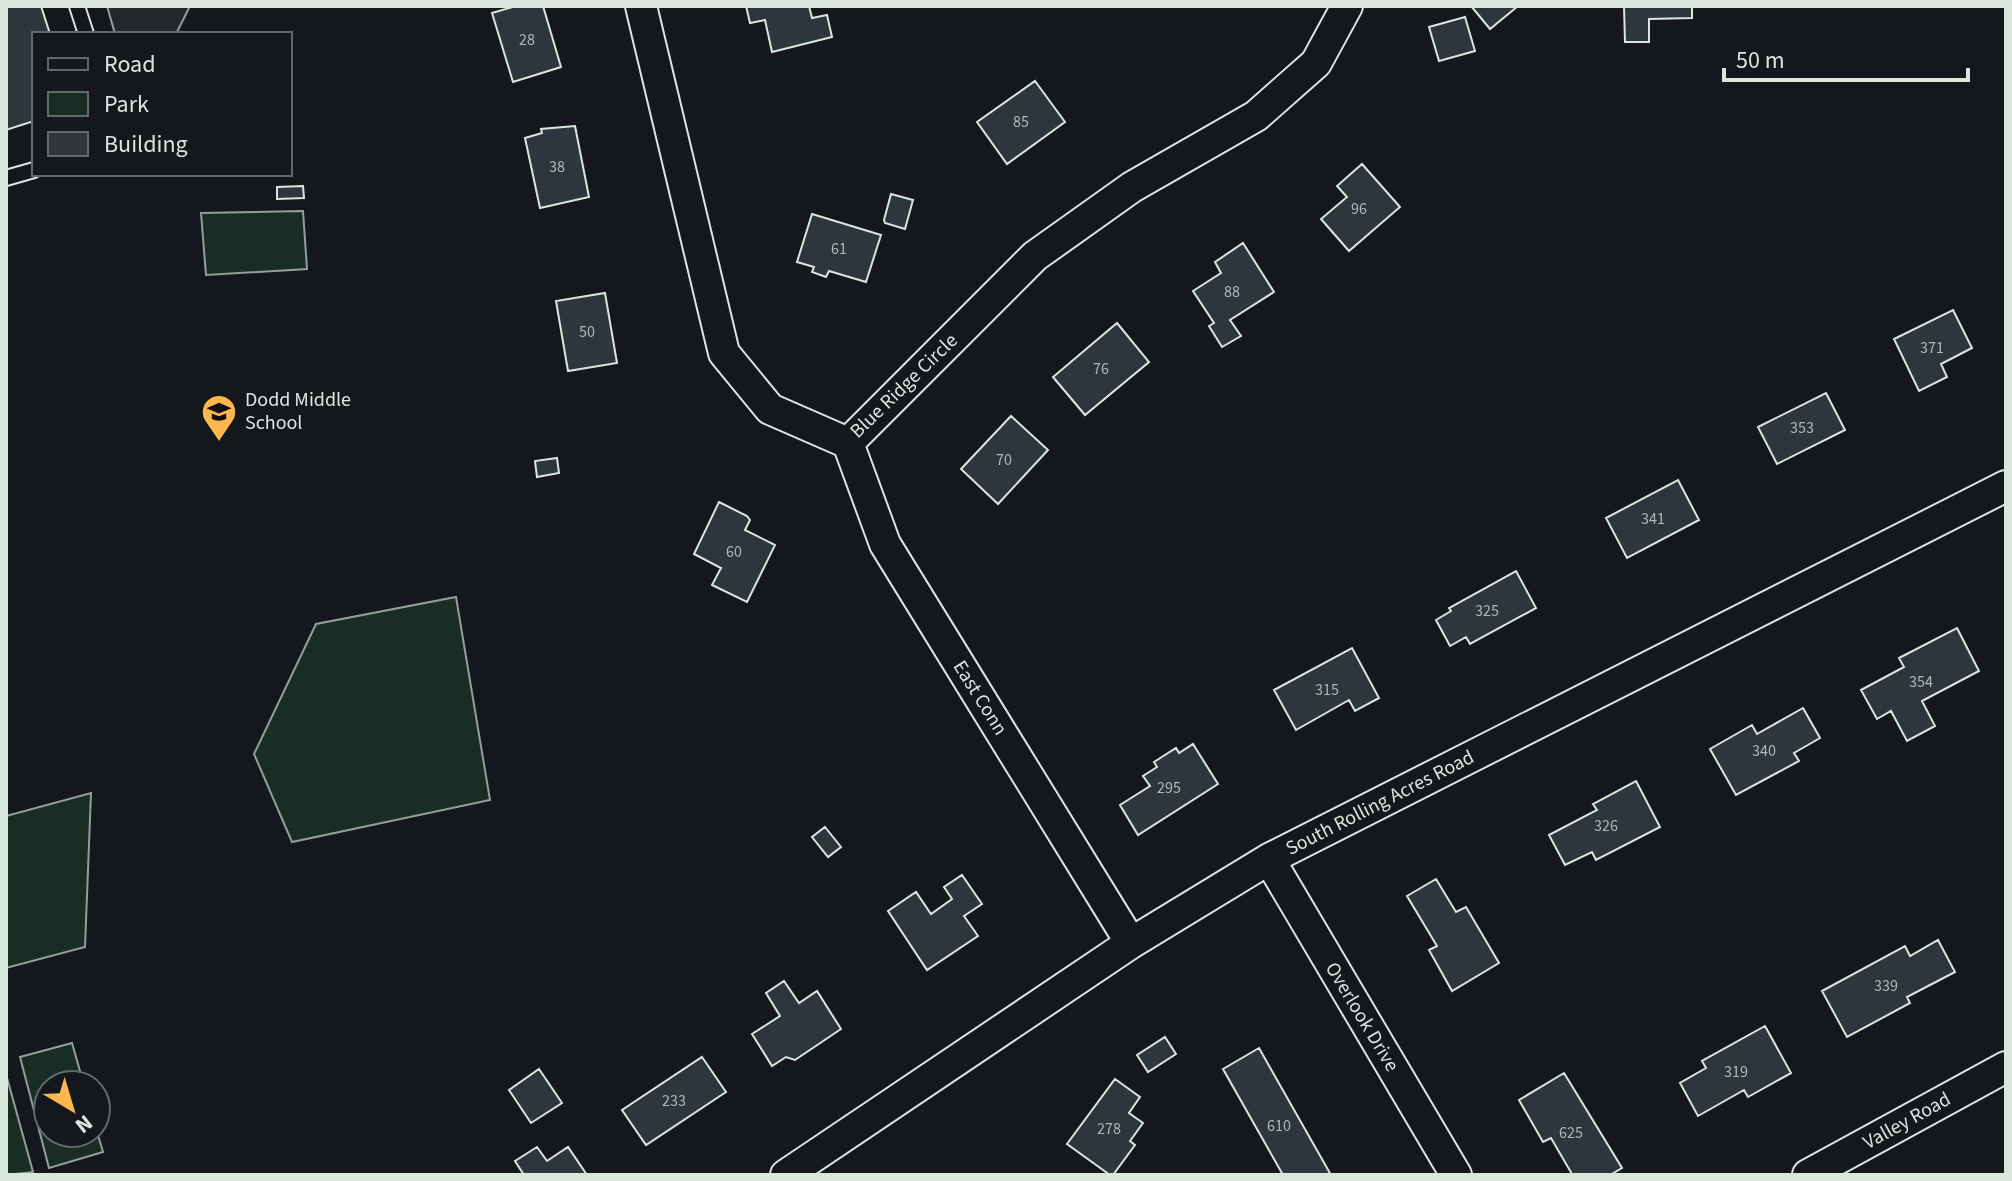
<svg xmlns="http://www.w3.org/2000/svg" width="2012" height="1181" font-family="'Source Sans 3',sans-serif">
<rect width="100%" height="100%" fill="#14181c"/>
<!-- green -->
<path fill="#1a2d24" stroke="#939e99" stroke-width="2" d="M 303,211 L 307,269 L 206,275 L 201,213 Z
M 456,597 L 490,800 L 292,842 L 254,754 L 316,624 Z
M 91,793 L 85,947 L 6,968 L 6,816 Z
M 72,1043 L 84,1085 L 48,1085 L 48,1133 L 96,1133 L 96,1128 L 103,1152 L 49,1168 L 20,1057 Z
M 6,1074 L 33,1172 L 6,1175 Z"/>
<!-- parking -->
<path fill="#24282b" stroke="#939e99" stroke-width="2" d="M 107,6 L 190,6 L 176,34 L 115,34 Z"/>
<!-- building -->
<path fill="#2c363c" stroke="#d8e6dc" stroke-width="2" d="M 6,6 L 41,6 L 50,34 L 34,34 L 34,121 L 6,130 Z
M 516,6 L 543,6 L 561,67 L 513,82 L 492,13 Z
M 746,6 L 809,6 L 812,18 L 827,15 L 832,37 L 772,52 L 765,20 L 750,23 Z
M 1471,6 L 1518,6 L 1490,29 Z
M 1624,6 L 1692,6 L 1692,18 L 1649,19 L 1649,42 L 1625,42 Z
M 1465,17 L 1475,51 L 1439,61 L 1429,27 Z
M 1035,81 L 1065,122 L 1007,164 L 977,122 Z
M 575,126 L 589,197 L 540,208 L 525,138 L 542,133 L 541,129 Z
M 1362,164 L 1400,207 L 1349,251 L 1321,219 L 1347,197 L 1337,186 Z
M 303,186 L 304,198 L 277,199 L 277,187 Z
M 891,194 L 913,200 L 905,229 L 885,223 L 884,220 Z
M 812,214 L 881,235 L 866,282 L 829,271 L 826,277 L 812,272 L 814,267 L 797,262 Z
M 1243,243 L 1274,292 L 1230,320 L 1241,336 L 1222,347 L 1209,326 L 1214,323 L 1193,291 L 1221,273 L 1215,262 Z
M 605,293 L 617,363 L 568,371 L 556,301 Z
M 1953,310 L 1972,348 L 1941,364 L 1947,377 L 1919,391 L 1894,339 Z
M 1117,323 L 1149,362 L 1085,415 L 1053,377 Z
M 1826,393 L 1845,430 L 1777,464 L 1758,427 Z
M 1011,416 L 1048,450 L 998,504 L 961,469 Z
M 557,458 L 559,473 L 537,477 L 535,461 Z
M 1678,480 L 1699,520 L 1627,558 L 1606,518 Z
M 719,502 L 747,516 L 750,520 L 745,530 L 775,545 L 747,602 L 712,585 L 721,568 L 694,554 Z
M 1516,571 L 1536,608 L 1470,644 L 1466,637 L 1450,646 L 1436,620 L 1451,611 L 1449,608 Z
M 1957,628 L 1979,671 L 1922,701 L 1935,726 L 1907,741 L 1891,711 L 1877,719 L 1861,690 L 1904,667 L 1899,658 Z
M 1352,648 L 1379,698 L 1355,711 L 1349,700 L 1296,730 L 1274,690 Z
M 1803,708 L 1820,738 L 1794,753 L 1799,761 L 1736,795 L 1710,749 L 1752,725 L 1757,734 Z
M 1193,744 L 1218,784 L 1138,835 L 1120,805 L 1150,786 L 1143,776 L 1157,767 L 1154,762 L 1176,748 L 1179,753 Z
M 1636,781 L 1660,827 L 1596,860 L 1592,852 L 1565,865 L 1549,835 L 1597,810 L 1593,804 Z
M 825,827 L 841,847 L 828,857 L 812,837 Z
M 962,875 L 982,904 L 964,916 L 978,936 L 927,970 L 888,911 L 916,892 L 931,914 L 952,899 L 944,887 Z
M 1436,879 L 1456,912 L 1466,907 L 1499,963 L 1452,991 L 1429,950 L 1437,946 L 1407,896 Z
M 1938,940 L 1955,972 L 1907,997 L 1910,1003 L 1847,1037 L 1822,991 L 1905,946 L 1910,956 Z
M 784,981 L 799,1003 L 817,991 L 841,1029 L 795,1060 L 786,1057 L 772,1066 L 752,1034 L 780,1016 L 766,993 Z
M 1765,1026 L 1791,1073 L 1748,1097 L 1744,1090 L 1698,1116 L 1680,1083 L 1706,1068 L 1702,1061 Z
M 1165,1037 L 1176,1054 L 1148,1072 L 1137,1055 Z
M 1259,1048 L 1331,1175 L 1283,1175 L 1223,1069 Z
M 702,1057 L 726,1092 L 646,1145 L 622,1110 Z
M 539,1069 L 562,1103 L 531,1123 L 509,1090 Z
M 1564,1073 L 1622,1168 L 1610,1175 L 1570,1175 L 1572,1174 L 1551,1138 L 1543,1142 L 1519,1100 Z
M 1115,1079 L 1140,1097 L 1129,1113 L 1143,1123 L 1130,1141 L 1135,1145 L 1113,1175 L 1110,1175 L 1067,1144 Z
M 537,1147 L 547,1161 L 568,1147 L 587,1175 L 524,1175 L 515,1161 Z"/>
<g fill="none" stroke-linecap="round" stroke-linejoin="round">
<defs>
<path id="service" d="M 77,6 L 86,34
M 6,178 L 34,170"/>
<path id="minor" d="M 641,6 L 724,353 L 770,409 L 848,443
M 848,443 L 1035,256 L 1132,187 L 1256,116 L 1316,63 L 1347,6
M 848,443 L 885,544 L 1131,943
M 1269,859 L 1456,1175
M 786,1175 L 1131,943 L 1269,859 L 2006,486
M 1808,1175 L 2006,1067"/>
</defs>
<!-- service casing -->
<use href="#service" stroke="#d8e6dc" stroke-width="18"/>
<!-- minor casing -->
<use href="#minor" stroke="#d8e6dc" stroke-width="34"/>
<!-- service -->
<use href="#service" stroke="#14181c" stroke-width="14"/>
<!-- minor -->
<use href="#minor" stroke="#14181c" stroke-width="30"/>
</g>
<!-- icons -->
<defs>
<symbol id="school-pin" viewBox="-11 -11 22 30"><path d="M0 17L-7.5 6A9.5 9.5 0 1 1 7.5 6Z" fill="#ffb74d" stroke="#14181c"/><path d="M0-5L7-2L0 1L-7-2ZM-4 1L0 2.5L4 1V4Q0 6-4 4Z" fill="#111"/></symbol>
</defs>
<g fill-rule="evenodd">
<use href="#school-pin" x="199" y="392" width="40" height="54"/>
</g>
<g text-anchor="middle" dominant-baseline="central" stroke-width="6" stroke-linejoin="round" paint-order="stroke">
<!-- number labels -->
<g font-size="16" fill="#adbab4">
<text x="527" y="40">28</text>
<text x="1021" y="122">85</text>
<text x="557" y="167">38</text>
<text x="1359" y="209">96</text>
<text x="839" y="249">61</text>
<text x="1232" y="292">88</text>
<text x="587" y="332">50</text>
<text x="1932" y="348">371</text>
<text x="1101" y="369">76</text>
<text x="1802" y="428">353</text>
<text x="1004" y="460">70</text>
<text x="1653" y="519">341</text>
<text x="734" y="552">60</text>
<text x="1487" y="611">325</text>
<text x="1921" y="682">354</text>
<text x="1327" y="690">315</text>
<text x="1764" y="751">340</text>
<text x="1169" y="788">295</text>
<text x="1606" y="826">326</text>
<text x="1886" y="986">339</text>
<text x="1736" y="1072">319</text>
<text x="674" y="1101">233</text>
<text x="1279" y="1126">610</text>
<text x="1109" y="1129">278</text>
<text x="1571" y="1133">625</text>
</g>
<!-- street labels -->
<g font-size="20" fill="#d8e6dc" stroke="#14181c">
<text transform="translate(904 386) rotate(-44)">Blue Ridge Circle</text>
<text transform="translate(980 698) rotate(58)">East Conn</text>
<text transform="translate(1380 803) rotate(-27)">South Rolling Acres Road</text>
<text transform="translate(1362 1017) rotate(59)">Overlook Drive</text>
<text transform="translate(1907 1121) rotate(-29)">Valley Road</text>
</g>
<!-- poi labels -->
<g font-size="20" fill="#d8e6dc" stroke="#14181c" text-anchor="start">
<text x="245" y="400">Dodd Middle<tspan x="245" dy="23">School</tspan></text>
</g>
</g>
<!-- border -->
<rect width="2012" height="1181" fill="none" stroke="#d8e6dc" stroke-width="16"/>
<!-- legend -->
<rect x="32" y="32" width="260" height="144" fill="#14181c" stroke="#626a69" stroke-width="2"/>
<rect x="48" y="58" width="40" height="12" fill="#14181c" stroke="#626a69" stroke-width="2"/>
<text x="104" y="72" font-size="24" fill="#d8e6dc">Road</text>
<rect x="48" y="92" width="40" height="24" fill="#1a2d24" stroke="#626a69" stroke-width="2"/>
<text x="104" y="112" font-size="24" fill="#d8e6dc">Park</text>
<rect x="48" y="132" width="40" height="24" fill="#2c363c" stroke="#626a69" stroke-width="2"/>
<text x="104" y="152" font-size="24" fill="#d8e6dc">Building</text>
<!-- north arrow -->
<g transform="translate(72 1109) rotate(142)"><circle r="38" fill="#14181c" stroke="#626a69" stroke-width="2"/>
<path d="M0-6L14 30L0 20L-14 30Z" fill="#ffb74d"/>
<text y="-12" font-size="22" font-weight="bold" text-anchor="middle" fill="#d8e6dc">N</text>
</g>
<!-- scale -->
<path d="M1724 68v12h244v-12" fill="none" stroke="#d8e6dc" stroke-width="4"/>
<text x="1736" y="68" font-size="24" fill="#d8e6dc" stroke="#14181c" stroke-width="6" paint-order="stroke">50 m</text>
</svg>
